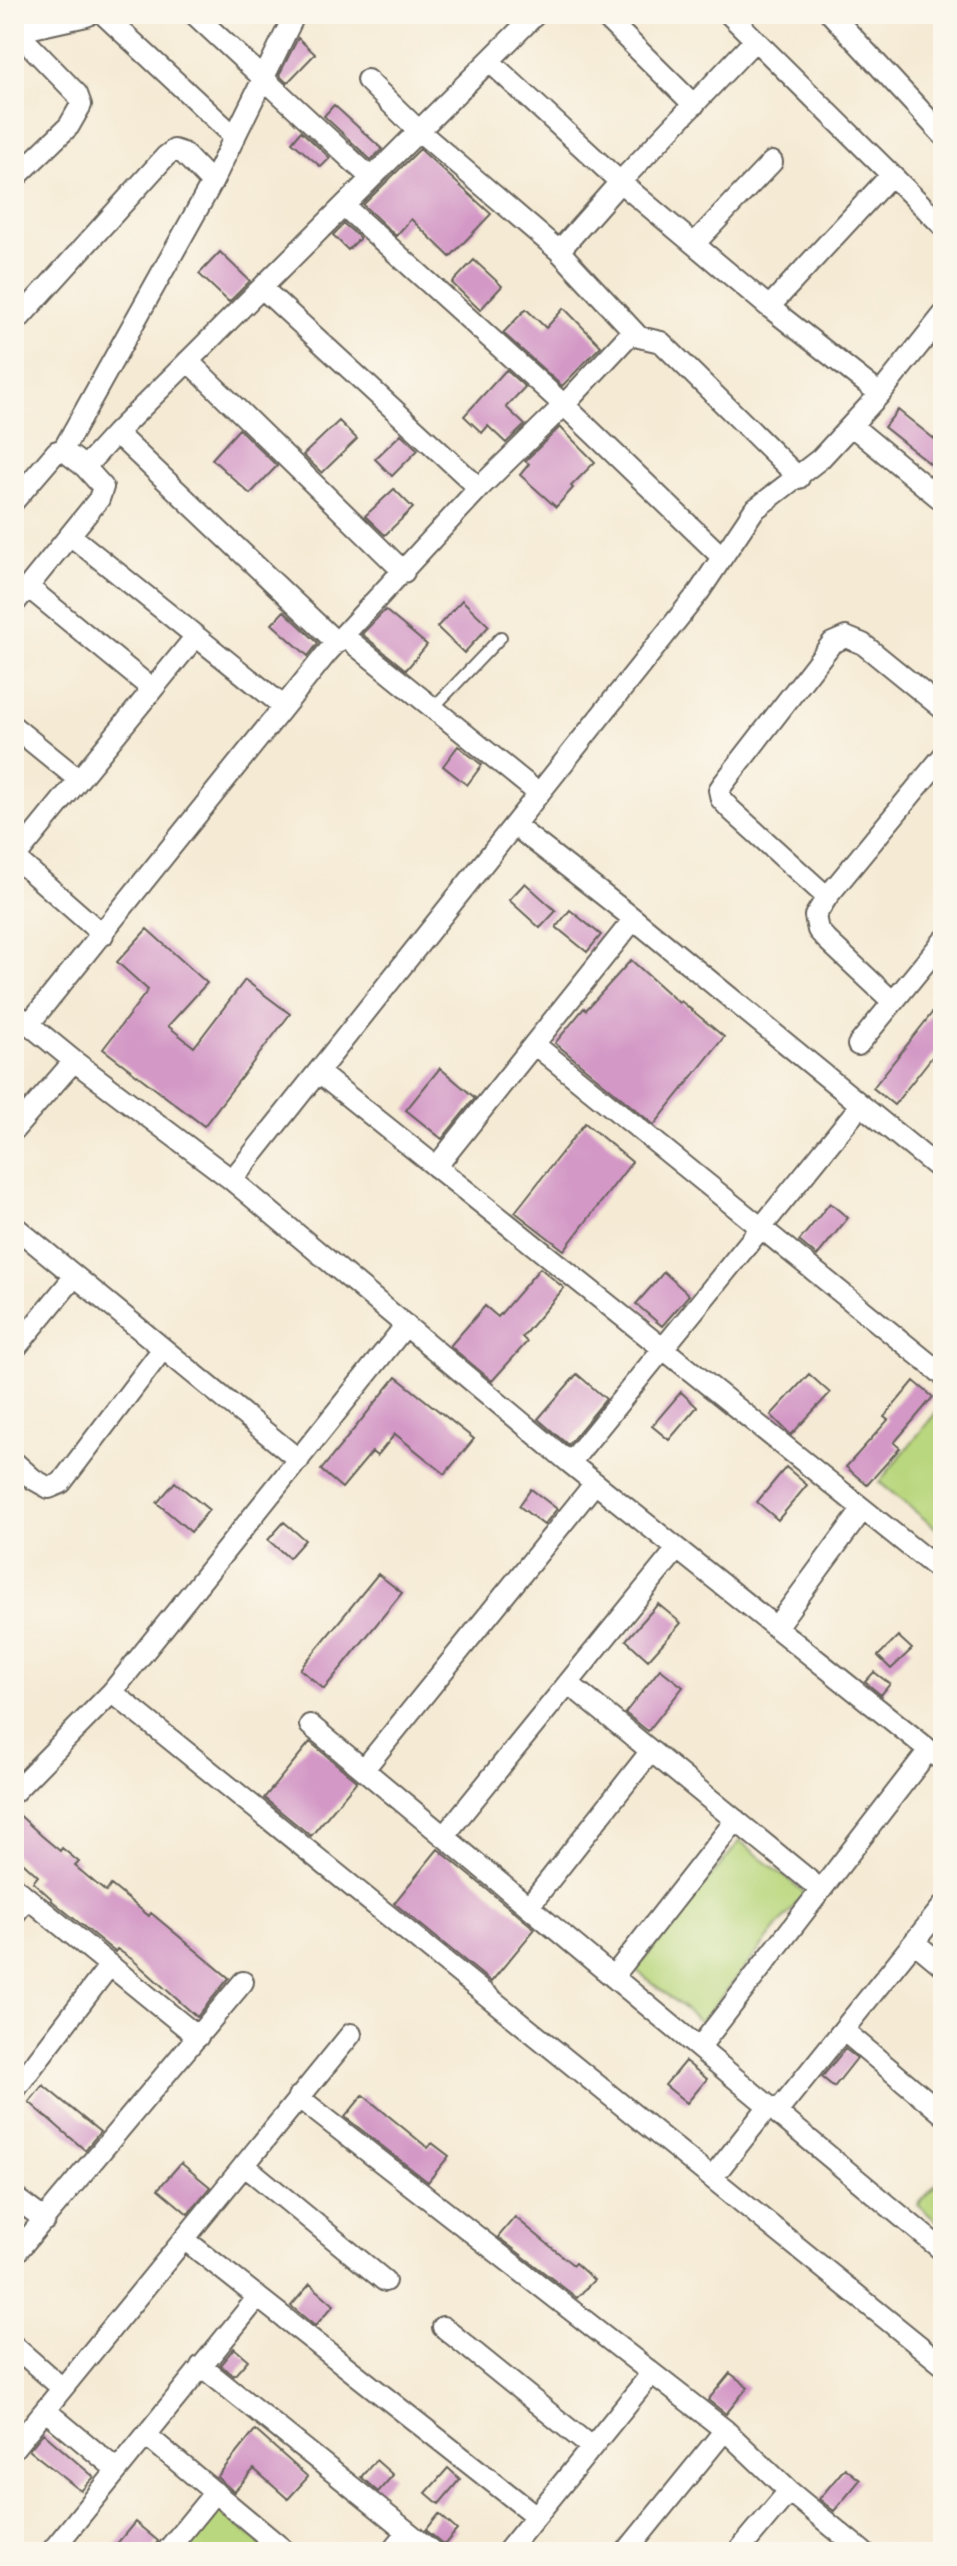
<svg xmlns="http://www.w3.org/2000/svg" width="957" height="2566" font-family="Caveat,sans-serif">
<rect width="100%" height="100%" fill="#fbf7ec"/>
<filter id="ink" filterUnits="userSpaceOnUse"><feTurbulence type="fractalNoise" baseFrequency=".0125" numOctaves="2"/><feDisplacementMap in="SourceGraphic" scale="16" xChannelSelector="R" yChannelSelector="G"/><feConvolveMatrix kernelMatrix="1 2 1 2 8 2 1 2 1" color-interpolation-filters="sRGB"/></filter>
<filter id="wash" filterUnits="userSpaceOnUse"><feTurbulence type="fractalNoise" baseFrequency=".006" numOctaves="4" result="noise"/><feDisplacementMap in="SourceGraphic" scale="32" xChannelSelector="R" yChannelSelector="G"/><feGaussianBlur stdDeviation="1.8" result="paint"/><feColorMatrix in="noise" values="0 0 0 0 0 0 0 0 0 0 0 0 0 0 0 0 0 1.4 0 .05"/><feComposite in="paint" operator="in"/></filter>
<g filter="url(#wash)">
<rect width="100%" height="100%" fill="#f5ead4"/>
<!-- green -->
<path fill="#b9d77e" stroke="#6a7a4d" stroke-width="2" d="M 943,1404 L 943,1534 L 879,1482 Z
M 740,1841 L 805,1893 L 701,2022 L 636,1970 Z
M 943,2176 L 943,2227 L 918,2205 Z
M 216,2507 L 270,2552 L 179,2552 Z"/>
<g id="blocks">
<!-- building -->
<path fill="#d398c6" d="M 298,38 L 315,54 L 287,83 L 279,75 Z
M 334,105 L 382,149 L 371,160 L 324,116 Z
M 301,131 L 330,158 L 321,167 L 292,142 Z
M 420,149 L 491,214 L 450,257 L 411,219 L 396,236 L 363,205 Z
M 344,224 L 360,238 L 348,250 L 333,235 Z
M 220,252 L 250,281 L 229,302 L 199,274 Z
M 474,260 L 502,286 L 480,310 L 452,283 Z
M 564,308 L 601,346 L 562,386 L 503,333 L 526,309 L 546,328 Z
M 506,370 L 525,387 L 506,407 L 525,425 L 506,443 L 488,426 L 482,433 L 464,416 Z
M 898,410 L 943,446 L 943,474 L 884,427 Z
M 339,421 L 357,439 L 322,473 L 303,455 Z
M 560,427 L 595,462 L 571,486 L 573,488 L 556,507 L 520,475 L 529,464 L 525,461 Z
M 239,429 L 277,466 L 250,494 L 212,459 Z
M 401,434 L 418,450 L 392,476 L 375,459 Z
M 394,489 L 413,508 L 385,535 L 365,516 Z
M 462,600 L 489,626 L 464,653 L 437,627 Z
M 385,610 L 427,645 L 406,670 L 362,634 Z
M 284,611 L 318,643 L 308,656 L 272,624 Z
M 458,746 L 482,765 L 467,785 L 443,766 Z
M 525,883 L 556,911 L 540,928 L 509,900 Z
M 570,910 L 601,935 L 587,952 L 556,927 Z
M 147,929 L 207,983 L 168,1026 L 194,1047 L 245,980 L 290,1014 L 204,1126 L 103,1049 L 148,990 L 117,962 Z
M 631,960 L 679,1003 L 681,1001 L 724,1037 L 654,1125 L 555,1043 L 584,1008 L 586,1010 Z
M 943,999 L 943,1043 L 894,1105 L 873,1088 Z
M 440,1068 L 475,1098 L 442,1139 L 406,1110 Z
M 585,1123 L 632,1162 L 564,1250 L 515,1212 Z
M 830,1203 L 848,1218 L 817,1256 L 799,1241 Z
M 540,1268 L 564,1288 L 522,1337 L 527,1342 L 492,1381 L 450,1346 L 485,1306 L 498,1317 Z
M 664,1272 L 689,1295 L 662,1326 L 636,1304 Z
M 577,1374 L 606,1399 L 568,1445 L 538,1419 Z
M 809,1374 L 830,1393 L 791,1435 L 771,1415 Z
M 396,1377 L 474,1439 L 445,1474 L 395,1434 L 377,1456 L 372,1452 L 342,1488 L 321,1470 Z
M 914,1381 L 933,1397 L 894,1443 L 900,1448 L 867,1485 L 846,1467 L 888,1420 L 884,1417 Z
M 681,1392 L 697,1407 L 669,1440 L 652,1426 Z
M 786,1467 L 807,1485 L 778,1520 L 757,1502 Z
M 175,1482 L 209,1510 L 191,1532 L 157,1503 Z
M 531,1489 L 557,1509 L 544,1525 L 519,1506 Z
M 284,1522 L 305,1540 L 289,1558 L 268,1540 Z
M 378,1574 L 402,1593 L 324,1689 L 300,1669 Z
M 658,1604 L 681,1623 L 648,1660 L 626,1640 Z
M 898,1636 L 912,1649 L 891,1669 L 878,1656 Z
M 660,1669 L 683,1687 L 648,1731 L 625,1713 Z
M 874,1672 L 890,1684 L 881,1695 L 865,1682 Z
M 310,1742 L 357,1781 L 311,1836 L 264,1798 Z
M 14,1810 L 42,1836 L 60,1851 L 62,1848 L 79,1862 L 75,1866 L 106,1892 L 111,1885 L 149,1916 L 151,1913 L 229,1978 L 197,2017 L 133,1960 L 117,1949 L 115,1952 L 51,1900 L 52,1899 L 33,1882 L 38,1876 L 14,1854 Z
M 438,1849 L 535,1929 L 491,1982 L 394,1903 Z
M 845,2049 L 857,2058 L 834,2087 L 822,2077 Z
M 685,2061 L 707,2079 L 687,2103 L 665,2085 Z
M 43,2085 L 100,2132 L 85,2150 L 29,2102 Z
M 363,2095 L 428,2148 L 432,2143 L 449,2156 L 428,2182 L 345,2117 Z
M 181,2163 L 210,2187 L 188,2214 L 158,2189 Z
M 515,2217 L 573,2265 L 575,2263 L 594,2280 L 577,2298 L 498,2237 Z
M 310,2284 L 334,2305 L 315,2326 L 291,2306 Z
M 234,2348 L 248,2360 L 234,2376 L 220,2365 Z
M 730,2373 L 748,2387 L 726,2414 L 708,2400 Z
M 255,2430 L 308,2477 L 288,2499 L 254,2469 L 234,2492 L 217,2477 Z
M 43,2433 L 94,2477 L 81,2491 L 29,2450 Z
M 376,2460 L 393,2475 L 378,2492 L 361,2477 Z
M 448,2468 L 460,2479 L 439,2504 L 426,2493 Z
M 845,2468 L 860,2480 L 834,2511 L 819,2499 Z
M 439,2514 L 457,2530 L 444,2545 L 426,2530 Z
M 135,2522 L 158,2541 L 153,2550 L 151,2552 L 110,2552 Z"/>
</g>
</g>
<g filter="url(#ink)">
<use href="#blocks" fill-opacity="0" stroke="#68645c" stroke-width="2"/>
<g fill="none" stroke-linecap="round" stroke-linejoin="round">
<defs>
<path id="service" d="M 433,708 L 501,637"/>
<path id="minor" d="M 103,14 L 235,137
M 194,14 L 371,178
M 602,14 L 694,105
M 729,14 L 943,226
M 831,14 L 943,135
M 489,61 L 620,182 L 769,307 L 880,394
M 367,80 L 419,131 L 559,251 L 639,337 L 661,342 L 799,478
M 14,179 L 69,126 L 81,105 L 77,94 L 15,30
M 344,206 L 564,405 L 722,557
M 695,243 L 772,162
M 559,251 L 620,182 L 755,40
M 262,288 L 479,488
M 769,307 L 891,175
M 14,324 L 166,156 L 174,150 L 183,153 L 212,183
M 188,361 L 404,572
M 852,426 L 943,501
M 116,433 L 337,643
M 63,450 L 212,183 L 292,20
M 85,467 L 116,433 L 536,14
M 14,501 L 57,451 L 63,450 L 85,467 L 103,487 L 99,499 L 14,604
M 70,535 L 283,706
M 28,587 L 152,689
M 344,636 L 538,793
M 14,727 L 78,779
M 514,825 L 634,919 L 943,1172
M 14,857 L 103,935
M 15,858 L 196,636
M 827,897 L 731,810 L 721,799 L 719,790 L 723,784 L 832,643 L 846,637 L 863,644 L 943,709
M 893,1002 L 827,940 L 818,930 L 815,916 L 827,897 L 943,756
M 14,1012 L 74,1061 L 232,1180 L 570,1463 L 943,1761
M 29,1024 L 326,654 L 479,488 L 564,405 L 633,331
M 534,1044 L 943,1375
M 858,1045 L 943,941
M 319,1073 L 943,1573
M 14,1130 L 74,1061
M 436,1167 L 634,919
M 232,1180 L 699,592 L 754,510 L 820,459 L 880,394 L 943,315
M 14,1226 L 299,1460
M 14,1350 L 74,1277
M 14,1462 L 33,1479 L 49,1488 L 61,1483 L 162,1350
M 570,1463 L 860,1106
M 776,1627 L 863,1509
M 568,1683 L 821,1890
M 112,1692 L 943,2365
M 310,1725 L 943,2251
M 364,1769 L 595,1483
M 14,1792 L 112,1692 L 406,1325
M 444,1836 L 677,1549
M 14,1887 L 198,2037
M 529,1906 L 651,1751
M 14,1915 L 27,1898
M 914,1942 L 943,1966
M 613,1977 L 736,1820
M 843,2030 L 943,2114
M 699,2048 L 929,1750
M 14,2091 L 110,1965
M 298,2097 L 725,2430 L 789,2491 L 863,2552
M 777,2112 L 943,1906
M 244,2165 L 385,2281
M 712,2178 L 769,2106
M 14,2197 L 45,2220
M 184,2239 L 536,2516
M 14,2255 L 243,1982
M 443,2327 L 591,2447
M 14,2346 L 62,2388
M 201,2366 L 433,2552
M 45,2410 L 117,2470
M 146,2435 L 286,2552
M 14,2448 L 351,2034
M 51,2552 L 258,2297
M 166,2552 L 215,2492
M 391,2552 L 408,2532
M 507,2552 L 652,2373
M 626,2552 L 725,2430
M 738,2552 L 789,2491"/>
<path id="tertiary" d="M 14,30 L 86,14"/>
</defs>
<!-- service casing -->
<use href="#service" stroke="#68645c" stroke-width="14"/>
<!-- minor casing -->
<use href="#minor" stroke="#68645c" stroke-width="24"/>
<!-- tertiary casing -->
<use href="#tertiary" stroke="#68645c" stroke-width="28"/>
<!-- service -->
<use href="#service" stroke="#fff" stroke-width="10"/>
<!-- minor -->
<use href="#minor" stroke="#fff" stroke-width="20"/>
<!-- tertiary -->
<use href="#tertiary" stroke="#fff" stroke-width="24"/>
</g>
</g>
<!-- margin -->
<rect width="957" height="2566" fill="none" stroke="#fbf7ec" stroke-width="48"/>
</svg>
